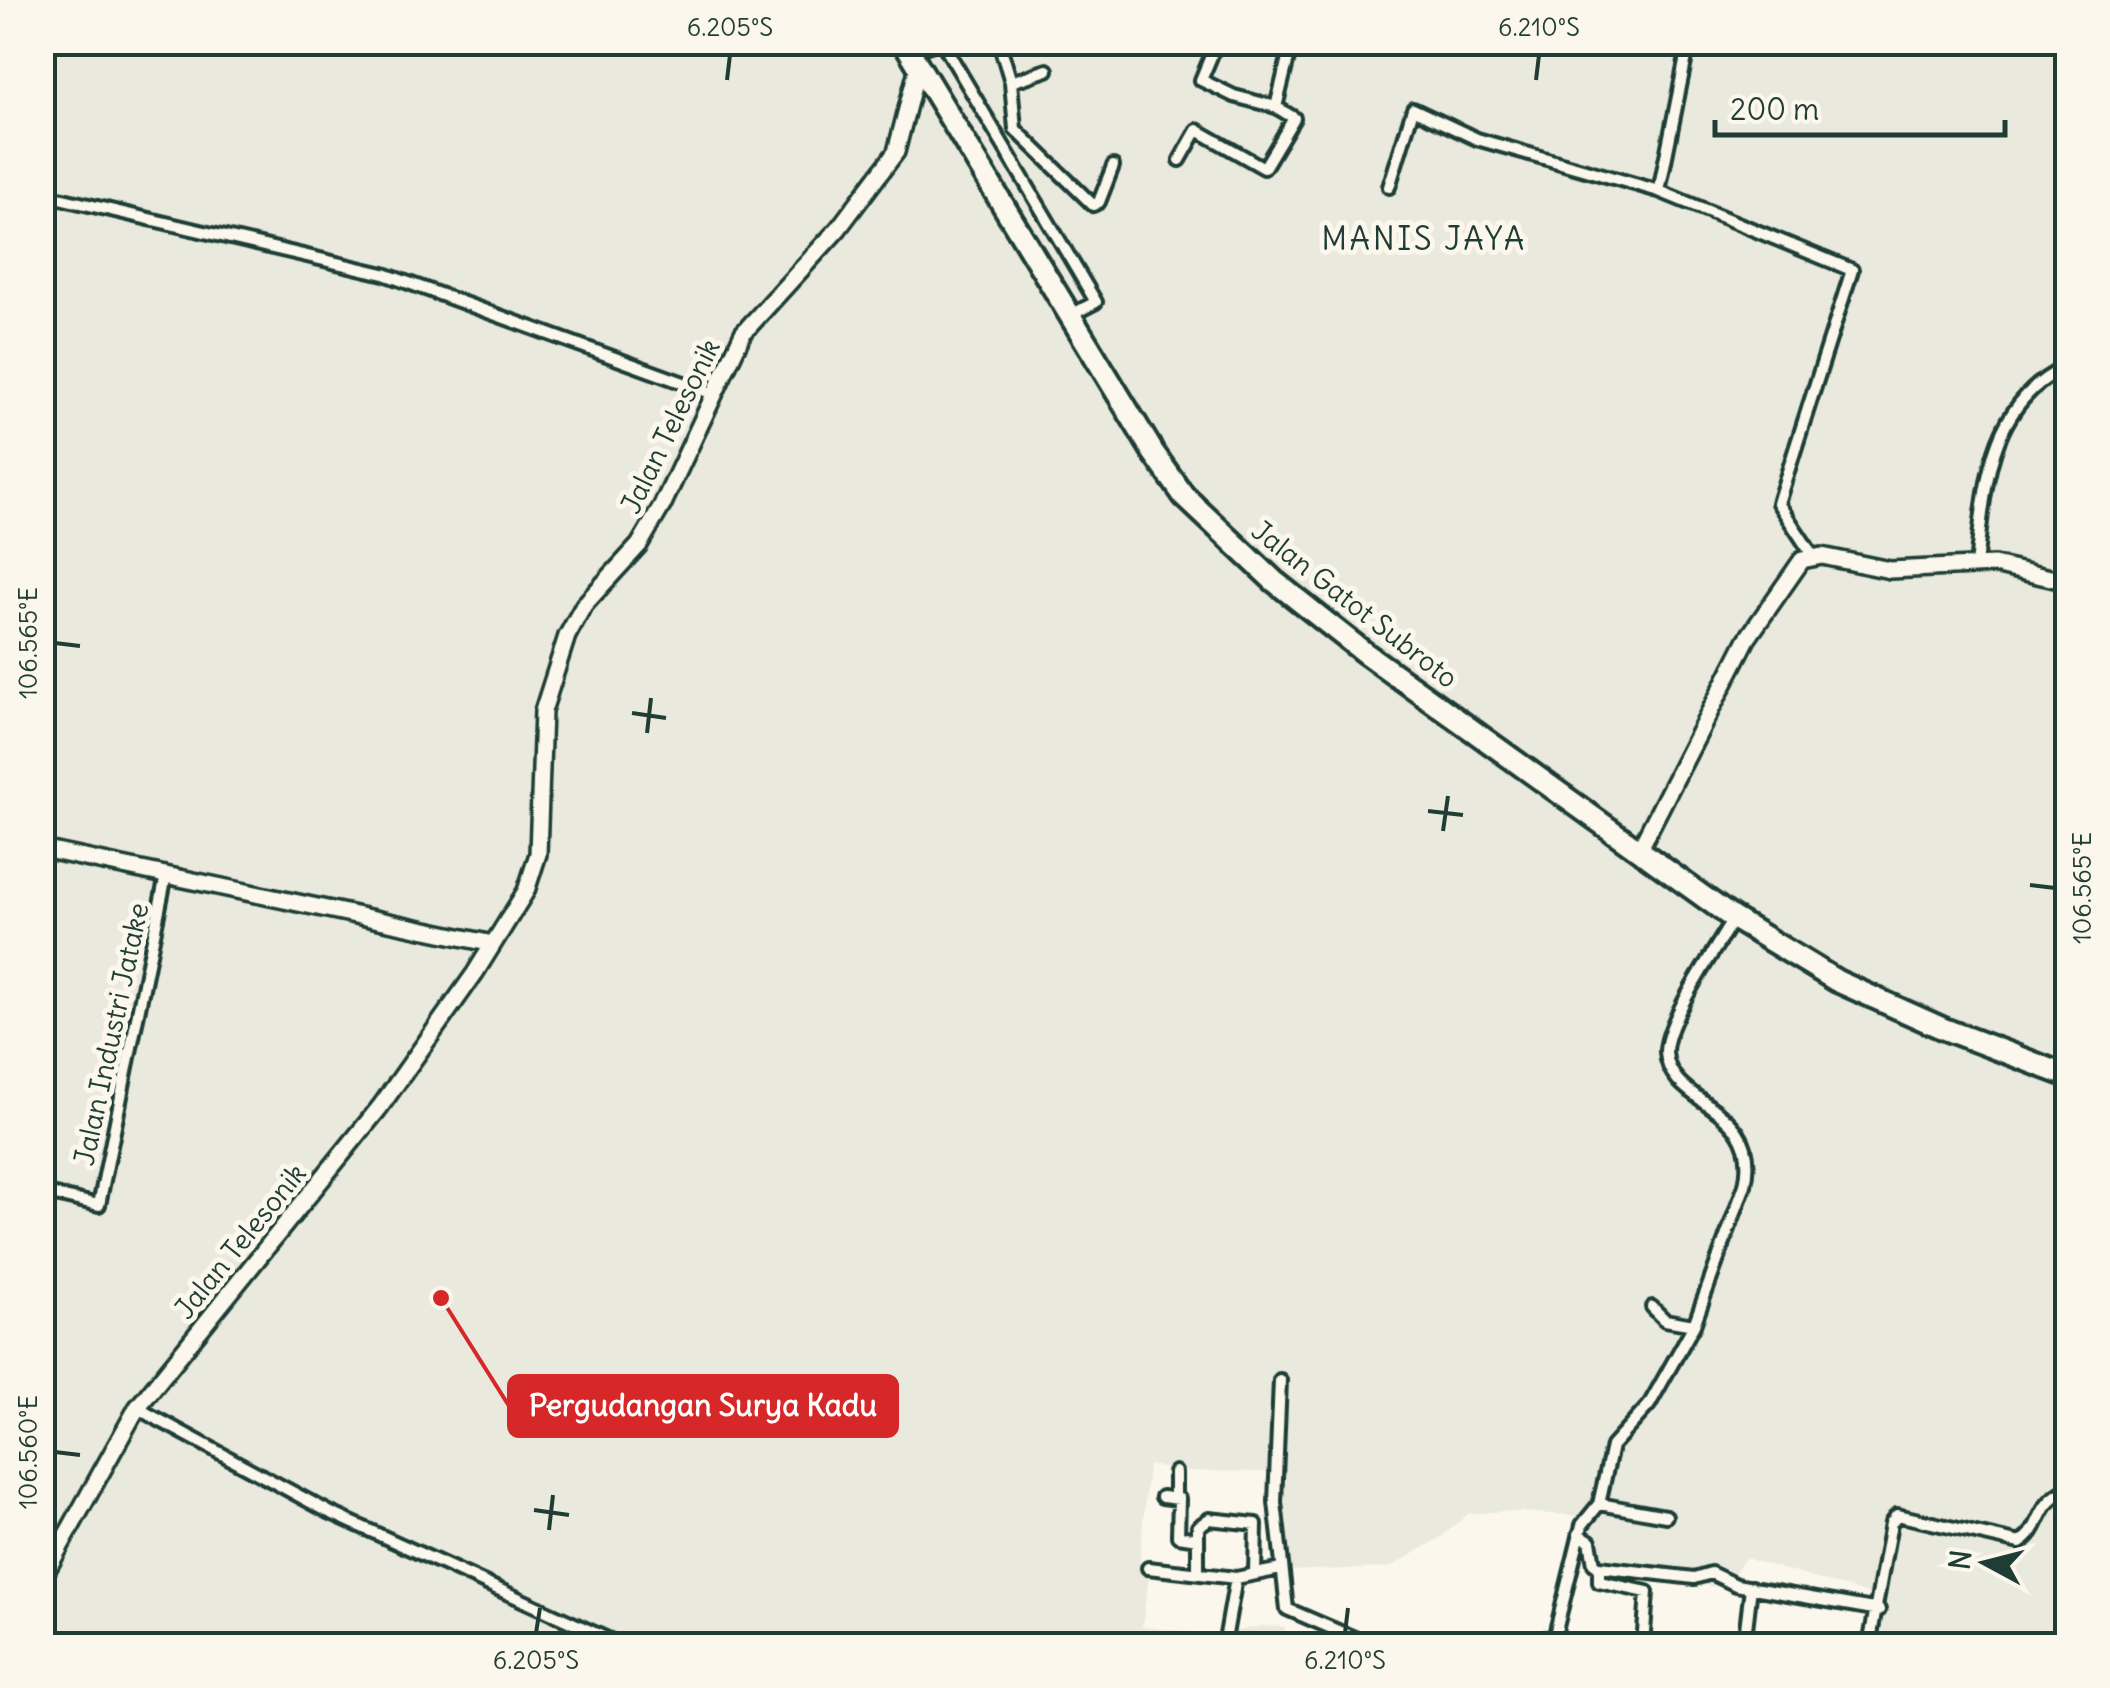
<svg xmlns="http://www.w3.org/2000/svg" width="2110" height="1688" font-family="Delius,sans-serif">
<rect width="100%" height="100%" fill="#fbf7ec"/>
<filter id="ink" filterUnits="userSpaceOnUse"><feTurbulence type="fractalNoise" baseFrequency=".01" numOctaves="2"/><feDisplacementMap in="SourceGraphic" scale="20" xChannelSelector="R" yChannelSelector="G"/><feConvolveMatrix kernelMatrix="1 2 1 2 8 2 1 2 1" color-interpolation-filters="sRGB"/></filter>
<g filter="url(#ink)">
<!-- built -->
<path fill="#eae9de" d="M 42,43 L 2067,43 L 2067,1645 L 1867,1645 L 1876,1596 L 1745,1558 L 1725,1588 L 1601,1570 L 1582,1516 L 1504,1511 L 1468,1514 L 1440,1538 L 1389,1568 L 1280,1571 L 1275,1472 L 1187,1471 L 1148,1465 L 1139,1571 L 1149,1575 L 1142,1627 L 1218,1635 L 1260,1626 L 1285,1627 L 1284,1645 L 43,1645 Z"/>
<g fill="none" stroke-linecap="round" stroke-linejoin="round">
<defs>
<path id="street" d="M 942,42 L 1096,302 L 1071,315
M 999,42 L 1011,82 L 1015,129 L 1093,205 L 1099,202 L 1113,166
M 1217,42 L 1201,80 L 1234,96 L 1276,107 L 1292,42
M 1425,42 L 1431,46
M 911,51 L 940,42
M 1011,82 L 1047,70
M 1180,160 L 1197,130 L 1264,168 L 1294,118 L 1276,107
M 1389,187 L 1413,109 L 1477,139 L 1659,191 L 1852,270 L 1778,503 L 1813,556
M 1659,191 L 1689,42
M 42,194 L 384,274 L 711,393
M 1976,565 C 1985,490 1987,402 2068,366
M 42,1192 L 99,1205 L 166,875
M 1652,1307 L 1665,1320 L 1694,1325
M 1280,1380 L 1275,1502 L 1287,1609 L 1373,1646
M 137,1408 L 329,1512 L 623,1646
M 1175,1472 L 1175,1498
M 1162,1497 L 1179,1499 L 1178,1536 L 1198,1539
M 1599,1504 L 1666,1516
M 1579,1534 L 1590,1541 L 1594,1564 L 1599,1567 L 1694,1578 L 1711,1573 L 1736,1585 L 1879,1610
M 1599,1567 L 1599,1582 L 1647,1592 L 1643,1646
M 1148,1568 L 1236,1578
M 1198,1572 L 1198,1527 L 1209,1519 L 1256,1524 L 1255,1574
M 1224,1646 L 1236,1578 L 1281,1569
M 1521,1646 L 1555,1635 L 1582,1525 L 1599,1504 L 1612,1446 L 1649,1405 L 1694,1325 L 1745,1185 C 1764,1105 1668,1106 1666,1052 C 1666,1020 1716,949 1733,919
M 1744,1646 L 1751,1587
M 1869,1646 L 1891,1523 L 1897,1515 L 2020,1543 C 2045,1527 2032,1506 2068,1489"/>
<path id="secondary" d="M 42,849 L 493,944
M 1639,850 L 1747,639 L 1802,560 L 1822,556 L 1890,570 L 1994,565 L 2068,582
M 42,1579 L 137,1408 L 380,1107 L 475,973 L 526,891 L 538,854 L 543,711 L 567,636 L 584,605 L 639,545 L 662,506 L 743,333 L 838,229 L 896,152 L 918,66"/>
<path id="highway" d="M 904,42 L 1153,452 L 1184,496 L 1274,581 L 1365,653 L 1733,918 L 1837,981 L 1944,1029 L 2068,1076"/>
</defs>
<!-- street casing -->
<use href="#street" stroke="#1f3d34" stroke-width="18"/>
<!-- secondary casing -->
<use href="#secondary" stroke="#1f3d34" stroke-width="22"/>
<!-- highway casing -->
<use href="#highway" stroke="#1f3d34" stroke-width="28"/>
<!-- street -->
<use href="#street" stroke="#fbf7ec" stroke-width="10"/>
<!-- secondary -->
<use href="#secondary" stroke="#fbf7ec" stroke-width="15"/>
<!-- highway -->
<use href="#highway" stroke="#fbf7ec" stroke-width="20"/>
</g>
</g>
<!-- ticks -->
<path fill="none" stroke="#1f3d34" stroke-width="4" d="M 727,80 L 730,55M 1536,80 L 1539,55M 55,643 L 80,646M 632,713 L 666,718M 647,733 L 651,698M 1428,811 L 1463,815M 1443,831 L 1448,796M 2030,885 L 2055,888M 55,1452 L 80,1455M 534,1510 L 569,1515M 549,1530 L 553,1495M 536,1633 L 540,1608M 1345,1633 L 1348,1608"/>
<g text-anchor="middle" dominant-baseline="central" stroke-width="10" stroke-linejoin="round" paint-order="stroke">
<!-- street labels -->
<g font-size="28" fill="#1f3d34" stroke="#fbf7ec">
<text transform="translate(670 426) rotate(-64)">Jalan Telesonik</text>
<text transform="translate(1355 604) rotate(38)">Jalan Gatot Subroto</text>
<text transform="translate(111 1034) rotate(-78)">Jalan Industri Jatake</text>
<text transform="translate(240 1241) rotate(-51)">Jalan Telesonik</text>
</g>
<!-- quarter labels -->
<g font-size="32" letter-spacing="2.5" fill="#1f3d34" stroke="#fbf7ec">
<text x="1424" y="238">MANIS JAYA</text>
</g>
</g>
<!-- callouts -->
<path fill="none" stroke="#d62828" stroke-width="4" d="M441 1298L509 1406"/>
<circle fill="#d62828" stroke="#fbf7ec" stroke-width="4" cx="441" cy="1298" r="10"/>
<rect fill="#d62828" stroke="#d62828" stroke-width="4" x="509" y="1376" width="388" height="60" rx="10"/>
<g font-size="30" text-anchor="middle" font-weight="bold" fill="#fff">
<text x="703" y="1416">Pergudangan Surya Kadu</text>
</g>
<!-- margin -->
<rect width="2110" height="1688" fill="none" stroke="#fbf7ec" stroke-width="110"/>
<!-- north arrow -->
<g transform="translate(1985 1563) rotate(277)" stroke="#fbf7ec" stroke-width="8" paint-order="stroke">
<path d="M0-8L18 38L0 25L-18 38Z" fill="#1f3d34"/>
<text y="-15" font-size="28" font-weight="bold" text-anchor="middle" fill="#1f3d34">N</text>
</g>
<!-- scale -->
<path d="M1715 120v15h290v-15" fill="none" stroke="#1f3d34" stroke-width="5"/>
<text x="1730" y="120" font-size="30" fill="#1f3d34" stroke="#fbf7ec" stroke-width="8" paint-order="stroke">200 m</text>
<rect x="55" y="55" width="2000" height="1578" fill="none" stroke="#1f3d34" stroke-width="4"/>
<g font-size="25" text-anchor="middle" fill="#1f3d34">
<text x="730" y="36">6.205°S</text>
<text x="1539" y="36">6.210°S</text>
<text transform="translate(28 643) rotate(-90)" y="9">106.565°E</text>
<text transform="translate(2082 888) rotate(-90)" y="9">106.565°E</text>
<text transform="translate(28 1452) rotate(-90)" y="9">106.560°E</text>
<text x="536" y="1669">6.205°S</text>
<text x="1345" y="1669">6.210°S</text>
</g>
</svg>
